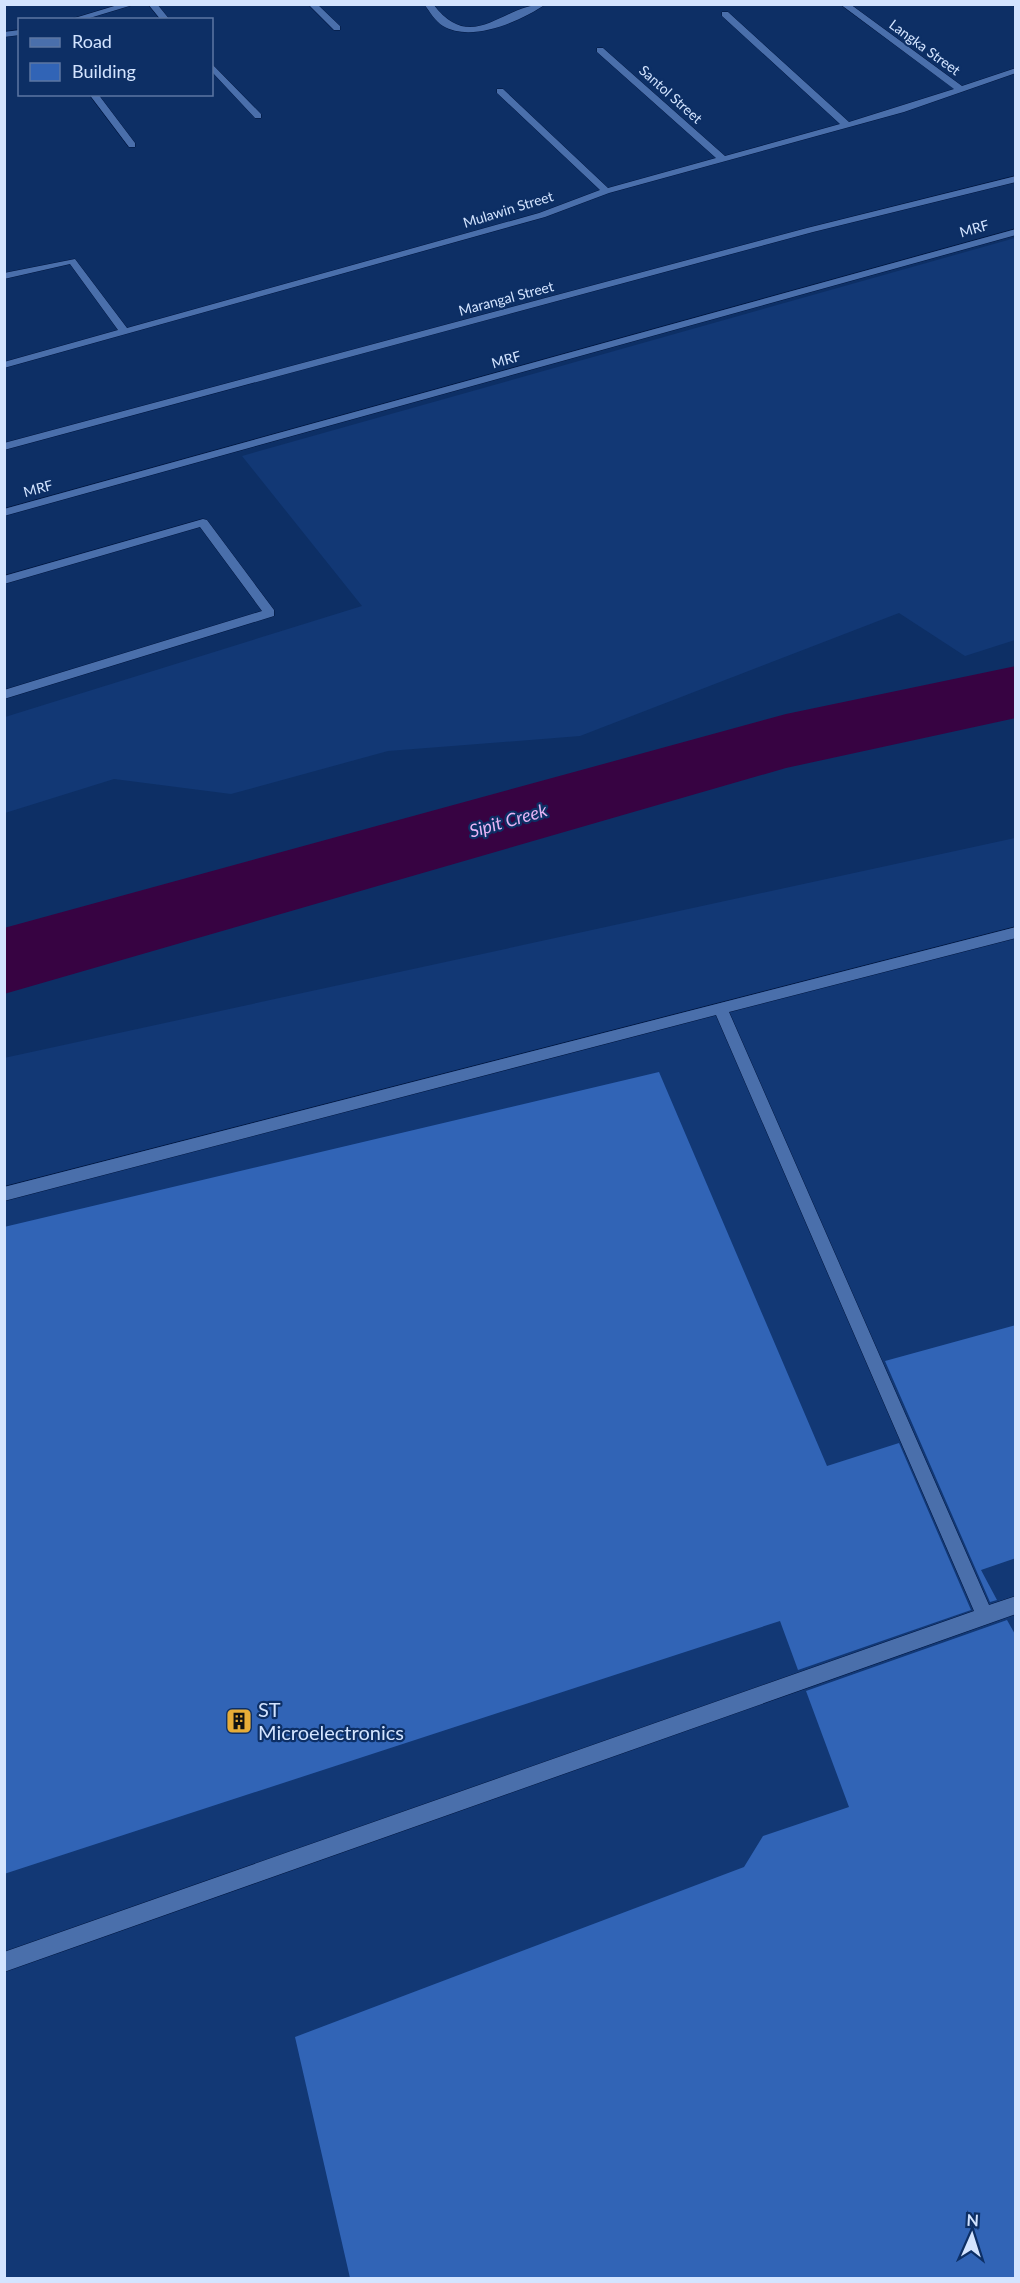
<svg xmlns="http://www.w3.org/2000/svg" width="1020" height="2283" font-family="Lato,sans-serif">
<rect width="100%" height="100%" fill="#0d2f65"/>
<!-- built -->
<path fill="#123875" d="M 1015,238 L 1015,640 L 965,656 L 899,613 L 580,736 L 388,751 L 231,794 L 114,779 L 5,813 L 5,717 L 362,606 L 242,456 Z
M 1015,838 L 1015,2278 L 5,2278 L 4,1058 Z"/>
<g fill="none" stroke-linecap="round" stroke-linejoin="round">
<!-- river -->
<path fill="#370342" fill-rule="evenodd" d="M 1016,666 L 1016,718 L 786,768 L 4,994 L 4,928 L 786,714 Z"/>
</g>
<!-- building -->
<path fill="#3164b6" d="M 659,1072 L 827,1466 L 899,1443 L 971,1610 L 798,1670 L 780,1621 L 4,1874 L 4,1227 Z
M 1016,1325 L 1016,1558 L 981,1570 L 997,1600 L 990,1602 L 885,1361 Z
M 1007,1620 L 1016,1636 L 1016,2278 L 350,2278 L 295,2037 L 744,1867 L 763,1836 L 849,1807 L 806,1691 Z"/>
<g fill="none" stroke-linecap="round" stroke-linejoin="round">
<defs>
<path id="lane" d="M 1016,927 L 1016,938 L 729,1012 L 989,1605 L 1016,1596 L 1016,1614 L 4,1972 L 4,1952 L 974,1611 L 716,1015 L 4,1201 L 4,1187 Z"/>
<path id="street" d="M 121,4 L 136,4 L 83,20 L 68,20 Z
M 148,4 L 157,4 L 170,20 L 161,20 Z
M 308,4 L 317,4 L 340,26 L 340,30 L 334,30 Z
M 424,4 L 433,4 C 473,56 501,4 546,4 C 521,21 472,43 443,26 C 435,21 430,12 424,4 Z
M 840,4 L 850,4 L 962,86 L 1016,68 L 1016,73 L 904,112 L 609,193 L 545,217 L 4,368 L 4,362 L 118,330 L 70,264 L 4,279 L 4,273 L 75,259 L 127,328 L 539,213 L 600,190 L 497,93 L 497,89 L 503,89 L 608,188 L 716,158 L 597,52 L 597,48 L 603,48 L 725,156 L 840,124 L 722,16 L 722,12 L 728,12 L 849,122 L 954,89 Z
M 1011,4 L 1016,4 L 1016,7 Z
M 20,30 L 20,35 L 4,37 L 4,32 Z
M 212,64 L 261,114 L 261,118 L 255,118 L 212,72 Z
M 89,94 L 98,94 L 135,143 L 135,147 L 129,147 Z
M 1016,176 L 1016,182 L 813,232 L 4,450 L 4,443 L 807,228 Z
M 1016,229 L 1016,235 L 4,516 L 4,509 Z
M 203,519 L 207,520 L 274,610 L 274,616 L 4,699 L 4,690 L 262,611 L 200,527 L 4,584 L 4,576 Z"/>
</defs>
<!-- lane casing -->
<use href="#lane" stroke="#01163f" stroke-width="1"/>
<!-- street casing -->
<use href="#street" stroke="#01163f" stroke-width="1"/>
<!-- lane -->
<use href="#lane" fill="#4a6fab" fill-rule="evenodd"/>
<!-- street -->
<use href="#street" fill="#4a6fab" fill-rule="evenodd"/>
</g>
<!-- icons -->
<defs>
<symbol id="building-square" viewBox="-11 -11 22 22"><rect x="-9" y="-9" width="18" height="18" rx="4" fill="#e7ac37" stroke="#0d2f65"/><path d="M-4-6H4V6H1V3H-1V6H-4ZM-2.5-4.3h1.7v1.8h-1.7ZM.8-4.3h1.7v1.8H.8ZM-2.5-1h1.7V.8h-1.7ZM.8-1h1.7V.8H.8Z" fill="#111"/></symbol>
</defs>
<g fill-rule="evenodd">
<use href="#building-square" x="224" y="1706" width="30" height="30"/>
</g>
<g text-anchor="middle" dominant-baseline="central" stroke-width="4.5" stroke-linejoin="round" paint-order="stroke">
<!-- far-street labels -->
<g font-size="14" fill="#d3e4ff" stroke="#0d2f65">
<text transform="translate(925 47) rotate(36)">Langka Street</text>
<text transform="translate(671 94) rotate(42)">Santol Street</text>
<text transform="translate(508 209) rotate(-17)">Mulawin Street</text>
<text transform="translate(974 228) rotate(-16)">MRF</text>
<text transform="translate(506 298) rotate(-15)">Marangal Street</text>
<text transform="translate(506 359) rotate(-16)">MRF</text>
<text transform="translate(38 488) rotate(-15)">MRF</text>
</g>
<!-- water labels -->
<g font-size="18" font-style="italic" fill="#e8b5f5" stroke="#0d2f65">
<text transform="translate(508 820) rotate(-16)">Sipit Creek</text>
</g>
<!-- near-poi labels -->
<g font-size="20" fill="#d3e4ff" stroke="#0d2f65" text-anchor="start">
<text x="258" y="1709">ST<tspan x="258" dy="23">Microelectronics</tspan></text>
</g>
</g>
<!-- border -->
<rect width="1020" height="2283" fill="none" stroke="#d3e4ff" stroke-width="12"/>
<!-- legend -->
<rect x="18" y="18" width="195" height="78" fill="#0d2f65" stroke="#5c77a3" stroke-width="1.5"/>
<rect x="30" y="38" width="30" height="9" fill="#4a6fab" stroke="#5c77a3" stroke-width="1.5"/>
<text x="72" y="48" font-size="18" fill="#d3e4ff">Road</text>
<rect x="30" y="63" width="30" height="18" fill="#3164b6" stroke="#5c77a3" stroke-width="1.5"/>
<text x="72" y="78" font-size="18" fill="#d3e4ff">Building</text>
<!-- north arrow -->
<g transform="translate(972 2235) rotate(3)" stroke="#0d2f65" stroke-width="4.5" paint-order="stroke">
<path d="M0-4.5L10 22L0 15L-10 22Z" fill="#d3e4ff"/>
<text y="-9" font-size="16" font-weight="bold" text-anchor="middle" fill="#d3e4ff">N</text>
</g>
</svg>
